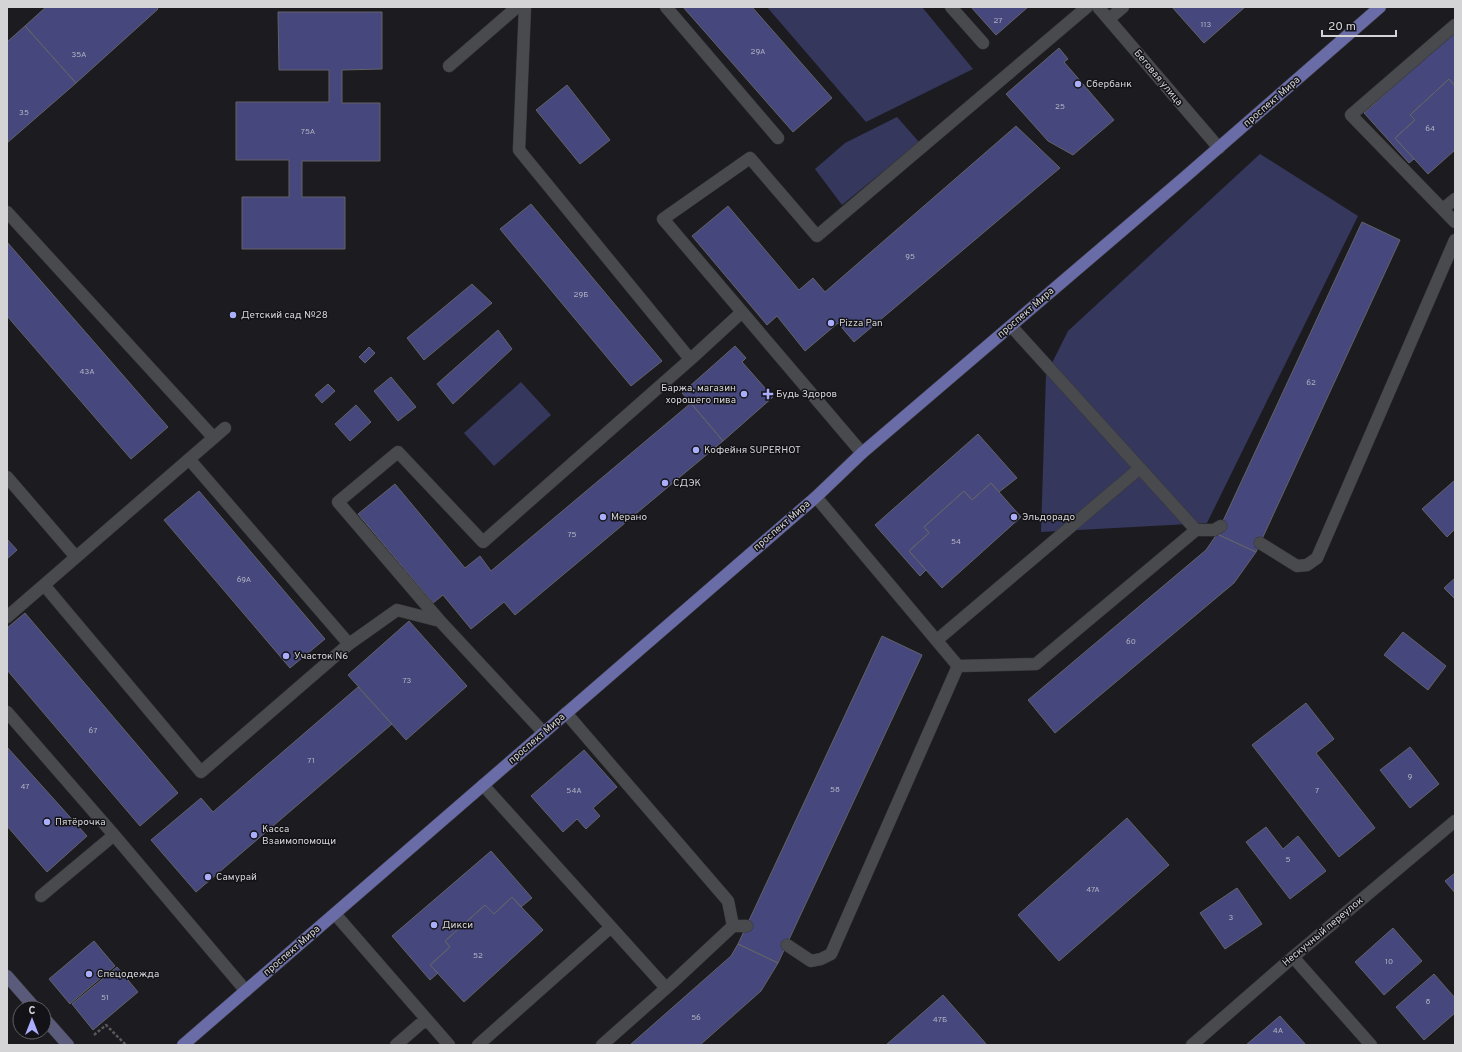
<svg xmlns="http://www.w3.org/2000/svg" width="1462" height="1052" font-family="Overpass,sans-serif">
<rect width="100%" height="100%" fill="#1c1c20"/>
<!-- green -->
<path fill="#36375c" d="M 767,7 L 922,7 L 973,69 L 866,122 Z
M 897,117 L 919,142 L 842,205 L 815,169 L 845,143 Z
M 1260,154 L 1358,216 L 1207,523 L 1041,532 L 1046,375 L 1068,331 Z
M 521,382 L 551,415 L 494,466 L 464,433 Z"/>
<!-- building -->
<path fill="#46477d" stroke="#626367" d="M 46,7 L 156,7 L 158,9 L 76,83 L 25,26 Z
M 683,7 L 752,7 L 832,98 L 793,132 Z
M 971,7 L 1028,7 L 996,35 Z
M 1172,7 L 1245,7 L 1204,43 Z
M 278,12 L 382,12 L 382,69 L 342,70 L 342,103 L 380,103 L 380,161 L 302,161 L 302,197 L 345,197 L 345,249 L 242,249 L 242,197 L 289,197 L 289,160 L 236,160 L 236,102 L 329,102 L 329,70 L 279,70 Z
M 25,26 L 76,83 L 7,143 L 7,42 Z
M 1455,31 L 1455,86 L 1449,79 L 1410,115 L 1415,120 L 1395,138 L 1414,159 L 1409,163 L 1364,113 Z
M 1059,48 L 1068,59 L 1064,62 L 1114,120 L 1073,155 L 1048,141 L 1006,94 Z
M 1449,79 L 1455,86 L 1455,150 L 1428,174 L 1395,138 L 1415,120 L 1410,115 Z
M 567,85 L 610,140 L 580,164 L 536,110 Z
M 1016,126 L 1060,168 L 854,342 L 838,323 L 805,351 L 777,316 L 767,325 L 692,236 L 728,206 L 799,290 L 813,278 L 825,292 Z
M 531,204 L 662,361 L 631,386 L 500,229 Z
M 1362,222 L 1400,240 L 1256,552 L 1217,534 Z
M 7,242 L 168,427 L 131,459 L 7,316 Z
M 472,284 L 492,303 L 424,360 L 407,338 Z
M 498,330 L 512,349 L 453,404 L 437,384 Z
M 735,346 L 746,358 L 742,362 L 773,397 L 723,441 L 682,393 Z
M 369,347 L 375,353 L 365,363 L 359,357 Z
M 391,377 L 416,407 L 398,421 L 374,391 Z
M 328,384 L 335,391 L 322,403 L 315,395 Z
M 691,403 L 723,441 L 515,615 L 504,602 L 471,629 L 443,595 L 433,603 L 358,514 L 395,484 L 465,568 L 480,556 L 491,571 Z
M 356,405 L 371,422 L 350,441 L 335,424 Z
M 978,434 L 1017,478 L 999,492 L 991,483 L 972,500 L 964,491 L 924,527 L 929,533 L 909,551 L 926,570 L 920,576 L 875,525 Z
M 1455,480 L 1455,529 L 1447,537 L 1422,509 Z
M 991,483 L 1021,517 L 942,588 L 909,551 L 929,533 L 924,527 L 964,491 L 972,500 Z
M 199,491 L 325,639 L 290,668 L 164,520 Z
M 1217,534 L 1256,552 L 1234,583 L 1055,733 L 1028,700 L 1206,550 Z
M 7,539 L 17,550 L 7,559 Z
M 1455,578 L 1455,599 L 1444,588 Z
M 25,613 L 178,793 L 140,826 L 7,670 L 7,628 Z
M 409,621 L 467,686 L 406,740 L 348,675 Z
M 1403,632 L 1446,666 L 1428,690 L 1384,655 Z
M 882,636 L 922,655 L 778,963 L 738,944 Z
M 358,687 L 392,724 L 196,892 L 151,840 L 201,798 L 213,812 Z
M 1306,703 L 1334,739 L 1316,753 L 1375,828 L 1339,857 L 1252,745 Z
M 7,747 L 87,836 L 47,872 L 7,826 Z
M 1410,747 L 1439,784 L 1410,808 L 1380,770 Z
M 584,750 L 617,787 L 593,808 L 600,816 L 586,829 L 577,819 L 563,832 L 531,796 Z
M 1127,818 L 1169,865 L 1059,961 L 1018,915 Z
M 1266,827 L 1283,849 L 1298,836 L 1326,871 L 1290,899 L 1246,842 Z
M 491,851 L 532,898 L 521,907 L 512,897 L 494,914 L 485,905 L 445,941 L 450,947 L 430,965 L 438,973 L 430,980 L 392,936 Z
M 1455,873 L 1455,893 L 1445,881 Z
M 1237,888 L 1262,924 L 1225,949 L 1200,913 Z
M 512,897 L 543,930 L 464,1002 L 430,965 L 450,947 L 445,941 L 485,905 L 494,914 Z
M 1393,928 L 1422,961 L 1384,995 L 1355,962 Z
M 94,941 L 115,966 L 70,1004 L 49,979 Z
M 738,944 L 778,963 L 761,991 L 700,1045 L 630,1045 L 731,956 Z
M 117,967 L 138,992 L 93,1030 L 72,1004 Z
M 1434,974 L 1455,998 L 1455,1013 L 1424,1040 L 1396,1007 Z
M 943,995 L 987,1045 L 886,1045 Z
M 1280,1016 L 1306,1045 L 1246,1045 Z"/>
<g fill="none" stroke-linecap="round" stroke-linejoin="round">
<defs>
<path id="service" d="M 525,7 L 519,150 L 690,359
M 666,7 L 778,138
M 951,7 L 983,43
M 1109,19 L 1123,7
M 1455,25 L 1351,115 L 1455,222
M 449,66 L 517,7
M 1443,209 L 1455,199
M 7,212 L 213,437
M 1011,326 L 1196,530
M 862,453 L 663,219 L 750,158 L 817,236 L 1087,7
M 189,459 L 349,644
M 7,477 L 76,557
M 1260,543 L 1297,566 L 1307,565 L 1317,558 L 1455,240
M 44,585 L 201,772 L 349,644 L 397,610 L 440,621 L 544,733
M 7,617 L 225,428
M 440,621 L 338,502 L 398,452 L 483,542 L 693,357 L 742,312
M 937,640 L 1140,468
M 958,666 L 1036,664 L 1196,530 L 1214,530 L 1221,526
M 7,712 L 114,835 L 246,991
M 566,713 L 728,901 L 733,926
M 483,785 L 666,988
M 41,896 L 114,835
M 335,914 L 449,1045
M 787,945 L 811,961 L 821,959 L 831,954 L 958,666 L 816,497
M 396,1045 L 426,1019
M 478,1045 L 611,927
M 602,1045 L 672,983 L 733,926 L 747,926
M 1192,1045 L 1293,957"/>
<path id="minor" d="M 1098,7 L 1219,148
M 1371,1045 L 1293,957 L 1455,821"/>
<path id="secondary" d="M 7,976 L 35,1008
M 44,1018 L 68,1045"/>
<path id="primary" d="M 183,1045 L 816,497 L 862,453 L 1185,177 L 1380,7"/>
</defs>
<!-- service casing -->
<use href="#service" stroke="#38383b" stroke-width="13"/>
<!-- minor casing -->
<use href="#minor" stroke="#38383b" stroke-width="13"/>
<!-- secondary casing -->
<use href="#secondary" stroke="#38383b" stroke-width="13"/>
<!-- primary casing -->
<use href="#primary" stroke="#38383b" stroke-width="13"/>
<!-- path -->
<path stroke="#59595d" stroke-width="2.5" stroke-dasharray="3 2" stroke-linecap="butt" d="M 94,1035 L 106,1025 L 126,1045"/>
<!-- service -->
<use href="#service" stroke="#494a4e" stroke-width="12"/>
<!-- minor -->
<use href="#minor" stroke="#494a4e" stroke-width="12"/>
<!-- secondary -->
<use href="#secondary" stroke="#5a5b7b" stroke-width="12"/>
<!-- primary -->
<use href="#primary" stroke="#6a6ca7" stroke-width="12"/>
</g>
<!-- markers -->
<g fill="#abaffb" stroke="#131317" stroke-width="1.5">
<circle cx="1078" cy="84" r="4"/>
<circle cx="233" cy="315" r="4"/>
<circle cx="831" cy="323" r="4"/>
<circle cx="744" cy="394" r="4"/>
<path d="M766 388h4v4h4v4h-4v4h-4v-4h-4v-4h4z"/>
<circle cx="696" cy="450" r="4"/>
<circle cx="665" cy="483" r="4"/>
<circle cx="603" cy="517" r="4"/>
<circle cx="1014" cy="517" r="4"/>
<circle cx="286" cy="656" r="4"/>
<circle cx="47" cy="822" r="4"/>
<circle cx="254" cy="835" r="4"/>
<circle cx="208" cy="877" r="4"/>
<circle cx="434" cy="925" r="4"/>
<circle cx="89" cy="974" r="4"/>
</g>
<g text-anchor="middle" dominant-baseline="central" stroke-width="3" stroke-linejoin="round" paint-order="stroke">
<!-- number labels -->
<g font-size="8" fill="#b0b1c0">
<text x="998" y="21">27</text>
<text x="1206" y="25">113</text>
<text x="758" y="52">29А</text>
<text x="79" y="55">35А</text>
<text x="1060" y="107">25</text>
<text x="24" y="113">35</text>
<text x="1430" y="129">64</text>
<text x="308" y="132">75А</text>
<text x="910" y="257">95</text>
<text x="581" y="295">29Б</text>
<text x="87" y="372">43А</text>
<text x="1311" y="383">62</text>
<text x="572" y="535">75</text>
<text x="956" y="542">54</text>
<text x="244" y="580">69А</text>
<text x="1131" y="642">60</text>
<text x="407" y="681">73</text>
<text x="93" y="731">67</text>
<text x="311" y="761">71</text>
<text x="1410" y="777">9</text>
<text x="25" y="787">47</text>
<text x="835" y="790">58</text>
<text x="574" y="791">54А</text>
<text x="1317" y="791">7</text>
<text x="1288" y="860">5</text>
<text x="1093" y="890">47А</text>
<text x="1231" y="918">3</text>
<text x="478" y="956">52</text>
<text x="1389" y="962">10</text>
<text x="105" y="998">51</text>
<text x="1428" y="1002">8</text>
<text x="696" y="1018">56</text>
<text x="940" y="1020">47Б</text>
<text x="1278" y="1031">4А</text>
</g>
<!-- street labels -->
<g font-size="10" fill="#d4d4d7" stroke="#131317">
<text transform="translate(1158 78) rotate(50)">Беговая улица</text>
<text transform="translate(1272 102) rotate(-41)">проспект Мира</text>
<text transform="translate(1026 313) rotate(-41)">проспект Мира</text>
<text transform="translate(782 526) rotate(-41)">проспект Мира</text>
<text transform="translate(537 739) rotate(-41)">проспект Мира</text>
<text transform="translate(1323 932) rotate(-40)">Нескучный переулок</text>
<text transform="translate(292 951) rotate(-41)">проспект Мира</text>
</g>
<!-- poi labels -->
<g font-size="10" fill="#d4d4d7" stroke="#131317" text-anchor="start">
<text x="1086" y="84">Сбербанк</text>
<text x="241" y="315">Детский сад №28</text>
<text x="839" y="323">Pizza Pan</text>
<text x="736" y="388" text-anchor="end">Баржа, магазин<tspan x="736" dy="12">хорошего пива</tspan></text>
<text x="776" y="394">Будь Здоров</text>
<text x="704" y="450">Кофейня SUPERHOT</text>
<text x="673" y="483">СДЭК</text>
<text x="611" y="517">Мерано</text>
<text x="1022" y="517">Эльдорадо</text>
<text x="294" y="656">Участок N6</text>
<text x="55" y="822">Пятёрочка</text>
<text x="262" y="829">Касса<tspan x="262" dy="12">Взаимопомощи</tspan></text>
<text x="216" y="877">Самурай</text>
<text x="442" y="925">Дикси</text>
<text x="97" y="974">Спецодежда</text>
</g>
</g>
<!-- border -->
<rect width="1462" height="1052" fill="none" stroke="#d4d4d7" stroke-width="16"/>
<!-- north arrow -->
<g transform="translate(32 1020)"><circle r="19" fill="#131317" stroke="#606064"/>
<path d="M0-3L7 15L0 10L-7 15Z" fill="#abaffb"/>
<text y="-6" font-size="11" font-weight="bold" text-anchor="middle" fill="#d4d4d7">С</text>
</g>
<!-- scale -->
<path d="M1322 30v6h74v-6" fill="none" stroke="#d4d4d7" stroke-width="2"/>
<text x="1328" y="30" font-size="12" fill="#d4d4d7" stroke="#131317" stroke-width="3" paint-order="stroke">20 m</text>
</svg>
